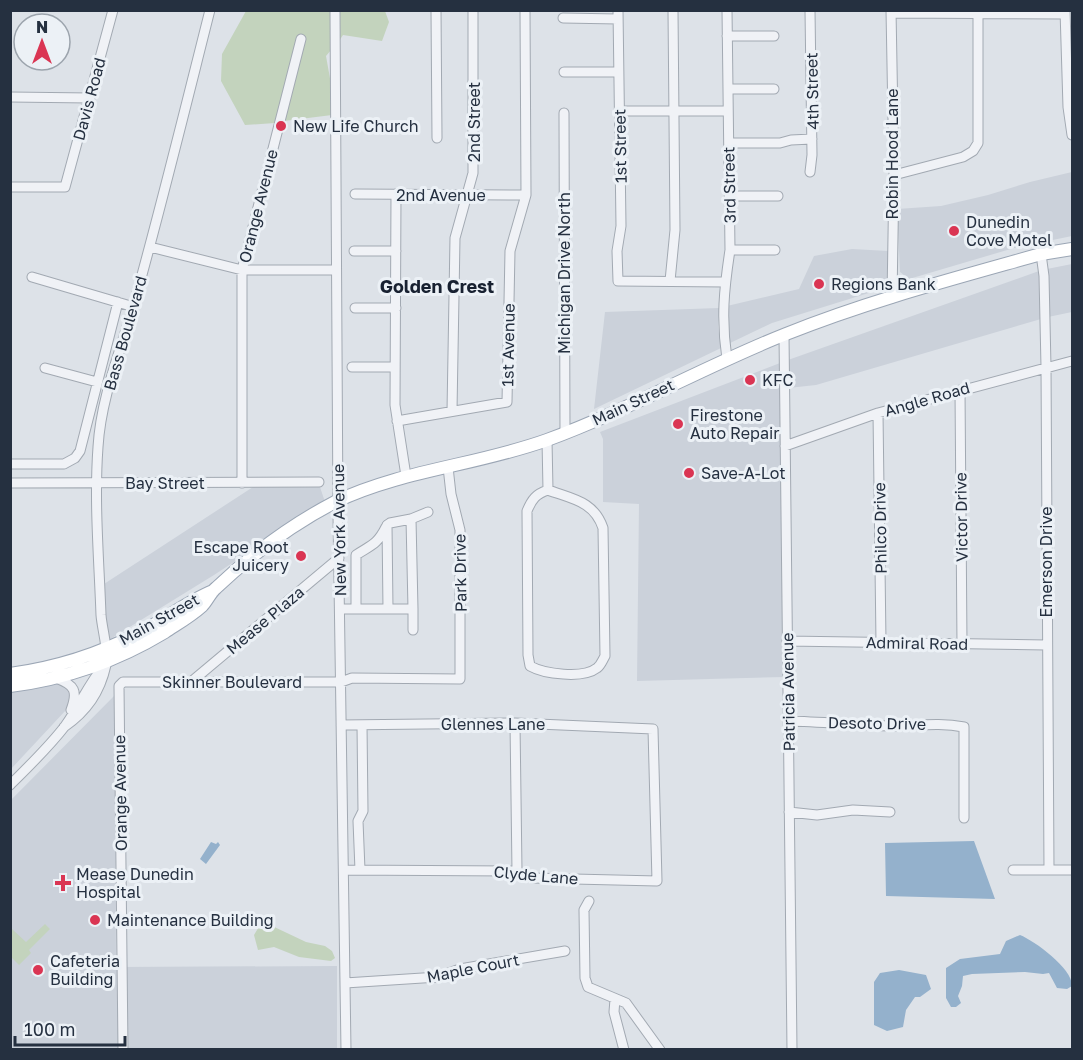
<svg xmlns="http://www.w3.org/2000/svg" width="1083" height="1060" font-family="'Golos Text',sans-serif">
<rect width="100%" height="100%" fill="#dde2e8"/>
<!-- built -->
<path fill="#cbd1da" d="M 1072,172 L 1072,236 L 1014,248 L 909,279 L 900,272 L 897,209 L 941,206 L 988,195 L 1030,182 Z
M 852,249 L 888,251 L 888,287 L 772,323 L 728,344 L 727,306 L 799,289 L 814,256 Z
M 1072,264 L 1072,312 L 1048,317 L 1047,269 Z
M 1039,271 L 1041,319 L 816,385 L 788,388 L 788,360 Z
M 719,308 L 718,327 L 721,348 L 594,409 L 605,312 Z
M 780,363 L 784,677 L 637,681 L 639,504 L 603,502 L 603,439 L 600,432 Z
M 253,487 L 320,487 L 325,502 L 214,575 L 107,641 L 104,584 Z
M 57,683 L 68,688 L 71,692 L 71,698 L 66,710 L 11,769 L 10,692 Z
M 115,695 L 116,967 L 337,966 L 337,1049 L 11,1049 L 10,801 Z"/>
<!-- green -->
<path fill="#c3d3bd" d="M 246,11 L 331,11 L 331,50 L 326,56 L 331,84 L 332,115 L 284,121 L 305,37 L 299,34 L 275,123 L 245,125 L 221,81 L 222,54 Z
M 339,11 L 385,11 L 389,22 L 382,41 L 343,35 L 339,41 Z
M 45,924 L 50,929 L 29,950 L 31,953 L 19,965 L 11,957 L 11,930 L 12,929 L 26,942 Z
M 268,924 L 306,942 L 325,946 L 332,951 L 335,958 L 331,961 L 299,957 L 274,947 L 258,950 L 254,935 L 260,925 Z"/>
<!-- water -->
<path fill="#94b1cc" d="M 974,841 L 995,899 L 886,896 L 885,843 Z
M 211,842 L 216,844 L 218,842 L 220,845 L 206,864 L 200,859 Z
M 1020,935 C 1035,941 1073,969 1072,986 L 1067,989 L 1057,988 L 1049,973 L 1043,974 L 1025,972 L 972,974 L 963,976 L 962,986 L 958,996 L 961,1003 L 956,1007 L 951,1007 L 946,998 L 946,968 L 960,959 L 1000,954 L 1006,941 Z
M 899,970 L 926,975 L 931,989 L 920,997 L 915,997 L 906,1010 L 903,1027 L 887,1031 L 874,1025 L 874,982 L 880,973 Z"/>
<g fill="none" stroke-linecap="round" stroke-linejoin="round">
<defs>
<path id="minor" d="M 335,10 L 338,516 L 346,1050
M 436,10 L 437,138
M 618,10 L 621,226 L 617,251 L 618,281 L 725,282
M 891,10 L 894,175 L 892,298
M 1065,10 L 1068,107 L 1072,135
M 891,13 L 1065,14
M 563,18 L 618,19
M 727,36 L 774,36
M 564,72 L 618,72
M 728,89 L 774,89
M 10,97 L 90,98
M 619,111 L 728,111
M 564,113 L 565,433
M 729,143 L 780,143 L 791,140 L 812,139
M 810,172 L 812,155 L 810,10
M 894,175 L 963,157 L 973,151 L 978,143 L 978,14
M 10,187 L 65,187 L 113,10
M 355,194 L 526,195
M 396,194 L 395,405 L 406,476
M 730,196 L 778,196
M 150,247 L 242,270 L 336,270
M 730,250 L 775,250
M 354,251 L 396,251
M 1041,254 L 1044,276 L 1046,367 L 1049,870
M 32,277 L 134,307
M 670,281 L 675,230 L 673,10
M 355,308 L 396,308
M 784,335 L 792,1050
M 727,359 C 721,319 724,289 730,250 L 727,10
M 352,367 L 395,367
M 45,368 L 97,382
M 960,390 L 962,644
M 452,411 L 455,238 L 473,173 L 473,10
M 878,413 L 881,642
M 397,421 L 507,402 L 510,251 L 526,195 L 525,10
M 547,440 L 548,490
M 785,446 L 878,413 L 1072,361
M 10,464 L 64,464 L 75,458 L 80,451 L 118,302
M 10,483 L 319,482
M 242,483 L 242,270 L 301,39
M 548,490 C 572,499 594,501 603,528 L 605,656 C 602,661 601,665 597,668 C 583,679 544,674 530,666 L 528,655 L 527,511 C 532,499 536,494 548,490 Z
M 411,519 L 428,512
M 340,609 L 413,609 L 411,519 L 390,523 L 387,525 L 388,609
M 356,609 L 356,555 C 371,545 377,545 386,527
M 413,609 L 413,630
M 787,641 L 1046,645
M 56,678 C 75,685 78,691 71,710
M 191,682 L 339,558
M 789,721 C 823,722 857,725 891,726 C 916,726 939,722 964,727 L 964,818
M 515,723 L 517,871
M 341,725 L 515,723 L 653,729 L 657,881 L 532,878 L 517,871 L 344,870
M 64,727 C 87,711 100,692 106,665 C 109,652 102,629 101,615 C 99,559 94,502 98,447 C 101,394 124,343 137,293 C 163,199 186,105 210,10
M 10,785 C 29,766 49,747 65,726 C 79,707 88,685 103,667
M 789,812 L 817,815 L 853,810 L 890,812
M 360,870 L 358,821 L 363,811 L 362,725
M 1013,870 L 1072,870
M 589,901 L 584,910 L 585,978 L 588,987 L 626,1003 L 660,1050
M 345,983 L 438,977 L 460,969 L 565,951
M 615,999 L 614,1012 L 624,1050
M 123,1050 L 119,686 L 123,682 L 341,682 L 352,678 L 460,679 L 460,530 L 451,494 L 448,467"/>
<path id="major" d="M 10,674 C 53,668 99,654 137,634 C 163,621 186,602 213,591
M 10,686 C 66,679 117,661 165,632 C 177,624 191,616 202,606 C 207,601 210,593 216,588 C 252,554 291,525 335,502 C 402,470 478,465 547,440 C 629,410 705,366 786,334 C 868,301 956,278 1041,254 L 1072,249"/>
</defs>
<!-- minor casing -->
<use href="#minor" stroke="#a2a9b2" stroke-width="11"/>
<!-- major casing -->
<use href="#major" stroke="#9ba6b5" stroke-width="14"/>
<!-- minor -->
<use href="#minor" stroke="#f0f2f6" stroke-width="9"/>
<!-- major -->
<use href="#major" stroke="#fff" stroke-width="12"/>
</g>
<!-- markers -->
<g fill="#da3553" stroke="#ecf1f6" stroke-width="2">
<circle cx="281" cy="126" r="6"/>
<circle cx="954" cy="231" r="6"/>
<circle cx="819" cy="284" r="6"/>
<circle cx="750" cy="380" r="6"/>
<circle cx="678" cy="424" r="6"/>
<circle cx="689" cy="473" r="6"/>
<circle cx="301" cy="556" r="6"/>
<path d="M60 874h6v6h6v6h-6v6h-6v-6h-6v-6h6z"/>
<circle cx="95" cy="920" r="6"/>
<circle cx="38" cy="970" r="6"/>
</g>
<g text-anchor="middle" dominant-baseline="central" stroke-width="6" stroke-linejoin="round" paint-order="stroke">
<!-- street labels -->
<g font-size="16" fill="#253040" stroke="#ecf1f6">
<text transform="translate(812 91) rotate(-91)">4th Street</text>
<text transform="translate(89 99) rotate(-75)">Davis Road</text>
<text transform="translate(474 122) rotate(-90)">2nd Street</text>
<text transform="translate(620 146) rotate(-91)">1st Street</text>
<text transform="translate(892 154) rotate(-90)">Robin Hood Lane</text>
<text transform="translate(729 185) rotate(-91)">3rd Street</text>
<text x="441" y="195">2nd Avenue</text>
<text transform="translate(258 206) rotate(-76)">Orange Avenue</text>
<text transform="translate(564 273) rotate(-90)">Michigan Drive North</text>
<text transform="translate(125 333) rotate(-74)">Bass Boulevard</text>
<text transform="translate(508 345) rotate(-89)">1st Avenue</text>
<text transform="translate(927 399) rotate(-16)">Angle Road</text>
<text transform="translate(633 402) rotate(-25)">Main Street</text>
<text x="165" y="483">Bay Street</text>
<text transform="translate(961 517) rotate(-91)">Victor Drive</text>
<text transform="translate(880 528) rotate(-91)">Philco Drive</text>
<text transform="translate(339 530) rotate(-91)">New York Avenue</text>
<text transform="translate(1046 562) rotate(-90)">Emerson Drive</text>
<text transform="translate(460 573) rotate(-91)">Park Drive</text>
<text transform="translate(159 619) rotate(-29)">Main Street</text>
<text transform="translate(265 620) rotate(-40)">Mease Plaza</text>
<text transform="translate(917 643) rotate(1)">Admiral Road</text>
<text x="232" y="682">Skinner Boulevard</text>
<text transform="translate(788 692) rotate(-91)">Patricia Avenue</text>
<text transform="translate(877 723) rotate(1)">Desoto Drive</text>
<text x="493" y="724">Glennes Lane</text>
<text transform="translate(120 793) rotate(-91)">Orange Avenue</text>
<text transform="translate(536 875) rotate(5)">Clyde Lane</text>
<text transform="translate(473 968) rotate(-11)">Maple Court</text>
</g>
<!-- poi labels -->
<g font-size="16" fill="#253040" stroke="#ecf1f6" text-anchor="start">
<text x="293" y="126">New Life Church</text>
<text x="966" y="222">Dunedin<tspan x="966" dy="18">Cove Motel</tspan></text>
<text x="831" y="284">Regions Bank</text>
<text x="762" y="380">KFC</text>
<text x="690" y="415">Firestone<tspan x="690" dy="18">Auto Repair</tspan></text>
<text x="701" y="473">Save-A-Lot</text>
<text x="289" y="547" text-anchor="end">Escape Root<tspan x="289" dy="18">Juicery</tspan></text>
<text x="76" y="874">Mease Dunedin<tspan x="76" dy="18">Hospital</tspan></text>
<text x="107" y="920">Maintenance Building</text>
<text x="50" y="961">Cafeteria<tspan x="50" dy="18">Building</tspan></text>
</g>
<!-- neighbourhood labels -->
<g font-size="18" font-weight="bold" fill="#182131" stroke="#ecf1f6">
<text x="437" y="286">Golden Crest</text>
</g>
</g>
<!-- border -->
<rect width="1083" height="1060" fill="none" stroke="#253040" stroke-width="24"/>
<!-- north arrow -->
<g transform="translate(42 42)"><circle r="28" fill="#ecf1f6" stroke="#9ca4ad" stroke-width="1.5"/>
<path d="M0-4.5L10 22L0 15L-10 22Z" fill="#da3553"/>
<text y="-9" font-size="16" font-weight="bold" text-anchor="middle" fill="#253040">N</text>
</g>
<!-- scale -->
<path d="M15 1036v9h110v-9" fill="none" stroke="#253040" stroke-width="3"/>
<text x="24" y="1036" font-size="18" fill="#253040" stroke="#ecf1f6" stroke-width="4.5" paint-order="stroke">100 m</text>
</svg>
